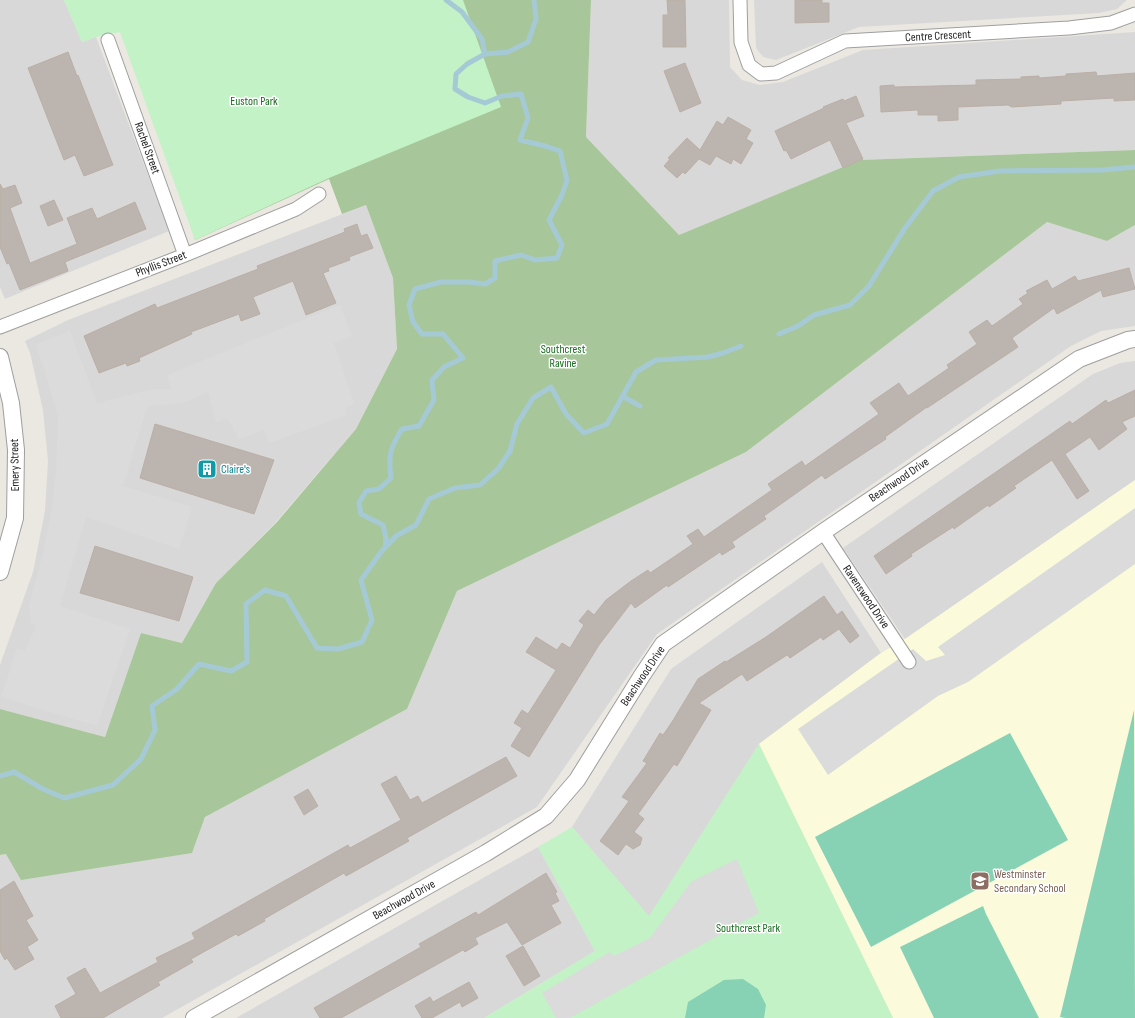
<svg xmlns="http://www.w3.org/2000/svg" width="1135" height="1018" font-family="'Sofia Sans Condensed',sans-serif">
<rect width="100%" height="100%" fill="#ebe8e1"/>
<!-- residential -->
<path fill="#d9d8d8" d="M 0,0 L 64,0 L 82,42 L 96,37 L 169,231 L 5,299 L 0,287 Z
M 591,0 L 729,0 L 730,67 L 742,80 L 760,85 L 783,82 L 863,50 L 1135,32 L 1135,150 L 860,160 L 679,235 L 586,137 Z
M 754,0 L 1127,0 L 1117,9 L 1099,13 L 859,27 L 776,60 L 763,57 L 756,48 Z
M 366,205 L 393,278 L 397,349 L 356,429 L 276,522 L 216,583 L 182,643 L 141,633 L 105,737 L 0,709 L 0,665 L 33,572 L 45,511 L 48,461 L 43,410 L 30,353 L 25,341 L 68,320 Z
M 1047,222 L 1107,241 L 1135,225 L 1135,326 L 1101,331 L 1071,346 L 657,634 L 537,807 L 162,1018 L 0,1018 L 0,855 L 6,854 L 192,853 L 205,817 L 407,709 L 457,591 L 746,452 Z
M 1135,361 L 1135,480 L 905,639 L 843,548 L 1093,374 L 1120,363 Z
M 822,562 L 881,653 L 759,744 L 649,917 L 572,827 L 671,669 Z
M 538,847 L 595,951 L 484,1018 L 236,1018 Z"/>
<!-- education -->
<path fill="#fbfbdb" d="M 1135,480 L 1135,1018 L 893,1018 L 759,744 L 881,653 L 905,639 Z"/>
<!-- forest -->
<path fill="#a7c69a" d="M 139,0 L 591,0 L 586,137 L 679,235 L 860,160 L 1135,150 L 1135,225 L 1107,241 L 1047,222 L 746,452 L 457,591 L 407,709 L 205,817 L 192,853 L 21,880 L 6,854 L 0,855 L 0,709 L 105,737 L 141,633 L 182,643 L 216,583 L 277,522 L 356,429 L 397,349 L 393,278 L 366,205 L 342,214 L 329,179 L 195,240 Z"/>
<!-- park -->
<path fill="#c2f2c5" d="M 64,0 L 463,0 L 501,107 L 329,178 L 195,240 L 120,32 L 96,37 L 82,42 Z
M 759,744 L 893,1018 L 484,1018 L 595,951 L 538,847 L 572,827 L 649,916 Z"/>
<!-- pitch -->
<path fill="#87d2b5" d="M 1134,710 L 1135,1018 L 1065,1018 L 1060,1017 Z
M 1010,733 L 1068,840 L 871,947 L 815,837 Z
M 983,906 L 986,914 L 1039,1018 L 934,1018 L 900,947 Z
M 743,979 L 758,989 L 766,1005 L 764,1018 L 685,1018 L 688,1002 L 724,980 Z"/>
<!-- parking -->
<path fill="#dbdbdb" d="M 340,305 L 352,336 L 334,343 L 354,404 L 345,408 L 347,415 L 269,443 L 264,430 L 239,439 L 227,418 L 216,422 L 208,392 L 185,402 L 147,407 L 123,486 L 192,507 L 179,549 L 86,517 L 60,606 L 130,629 L 97,726 L 1,697 L 17,648 L 25,651 L 35,628 L 35,624 L 31,623 L 29,607 L 43,553 L 51,514 L 56,472 L 58,416 L 36,344 L 70,331 L 97,403 L 153,389 L 171,389 L 167,375 Z
M 1135,508 L 1135,564 L 968,682 L 938,696 L 828,775 L 798,729 L 913,649 L 926,661 L 945,655 L 938,647 Z
M 737,859 L 759,913 L 570,1018 L 556,1018 L 542,993 L 610,952 L 614,956 L 650,938 L 691,882 Z"/>
<g fill="none" stroke-linecap="round" stroke-linejoin="round">
<!-- stream -->
<path stroke="#a6cad5" stroke-width="5" d="M 446,0 L 462,12 L 482,39 L 485,54
M 779,334 L 798,326 L 814,315 L 850,305 L 869,286 L 905,228 L 933,191 L 959,177 L 1000,171 L 1102,170 L 1135,167
M 622,396 L 640,406
M 385,548 L 386,538 L 383,525 L 361,514 L 359,503 L 366,491 L 379,489 L 391,478 C 388,455 390,448 402,429 L 419,426 L 434,400 L 432,380 L 444,367 L 463,358 L 443,334 L 422,334 L 413,322 L 409,305 L 415,289 L 441,282 L 469,282 L 485,284 L 495,278 L 495,261 L 521,255 L 535,260 L 557,258 L 562,245 L 549,220 L 562,195 L 567,180 L 560,151 L 545,146 L 520,140 L 528,118 L 521,94 L 502,96 L 485,103 L 468,97 L 455,89 L 456,74 L 467,64 L 485,54 L 508,52 L 528,42 L 536,19 L 534,0
M 0,776 L 14,772 L 43,789 L 64,798 L 113,785 L 141,759 L 155,730 L 152,706 L 177,689 L 199,664 L 231,671 L 247,662 L 246,604 L 265,590 L 286,596 L 317,648 L 338,649 L 362,642 L 372,620 L 361,580 L 381,552 L 396,536 L 416,525 L 429,499 L 455,488 L 480,485 L 498,469 L 510,451 L 517,424 L 533,398 L 551,387 L 566,414 L 584,433 L 607,424 L 636,372 L 656,360 L 708,357 L 723,353 L 741,346"/>
</g>
<!-- building -->
<path fill="#bbb4af" stroke="#bbafa6" d="M 667,0 L 685,0 L 686,47 L 663,47 L 663,15 L 668,15 Z
M 795,0 L 822,0 L 822,3 L 829,3 L 829,22 L 795,23 Z
M 68,52 L 77,76 L 78,75 L 113,165 L 84,176 L 75,155 L 64,160 L 28,68 Z
M 685,63 L 701,103 L 680,112 L 664,71 Z
M 1096,72 L 1097,76 L 1135,73 L 1135,100 L 1114,101 L 1114,98 L 1061,101 L 1061,104 L 1012,107 L 1008,105 L 958,107 L 958,120 L 938,121 L 938,115 L 918,115 L 918,110 L 881,112 L 880,86 L 894,85 L 894,87 L 976,85 L 976,80 L 1021,79 L 1021,77 L 1039,76 L 1039,78 L 1066,76 L 1066,74 Z
M 856,96 L 864,116 L 846,123 L 863,159 L 843,168 L 830,140 L 791,159 L 786,150 L 784,151 L 775,131 L 824,108 L 823,107 L 843,99 L 844,101 Z
M 728,117 L 751,130 L 746,139 L 753,143 L 741,164 L 733,159 L 731,164 L 716,156 L 710,165 L 699,159 L 685,174 L 683,172 L 677,178 L 664,166 L 670,159 L 668,158 L 687,138 L 700,150 L 717,121 L 723,125 Z
M 0,184 L 3,189 L 15,185 L 22,203 L 10,208 L 30,263 L 77,244 L 67,218 L 92,208 L 97,219 L 135,202 L 146,229 L 65,262 L 68,271 L 20,290 L 9,263 L 7,264 L 0,247 Z
M 54,200 L 63,220 L 48,226 L 40,206 Z
M 357,224 L 361,236 L 367,234 L 373,248 L 349,257 L 350,260 L 328,268 L 329,271 L 323,273 L 336,303 L 306,315 L 293,281 L 253,297 L 260,314 L 241,321 L 239,314 L 191,332 L 192,334 L 139,358 L 140,361 L 127,366 L 126,363 L 99,373 L 84,336 L 155,304 L 157,308 L 258,269 L 257,266 L 345,232 L 344,229 Z
M 1129,268 L 1135,289 L 1103,297 L 1101,290 L 1057,314 L 1054,308 L 1012,338 L 1018,347 L 927,408 L 927,407 L 885,437 L 886,439 L 860,456 L 825,479 L 822,475 L 764,516 L 766,519 L 732,542 L 735,547 L 722,555 L 720,552 L 668,587 L 667,585 L 635,608 L 631,603 L 599,645 L 529,757 L 511,746 L 522,728 L 514,723 L 522,710 L 528,714 L 556,670 L 526,652 L 536,637 L 557,650 L 562,643 L 570,648 L 584,625 L 579,621 L 588,610 L 594,615 L 606,600 L 631,581 L 648,570 L 650,573 L 693,544 L 687,536 L 698,529 L 704,537 L 772,490 L 768,484 L 802,461 L 805,466 L 879,414 L 870,403 L 899,383 L 908,396 L 949,368 L 947,365 L 977,344 L 969,332 L 987,320 L 992,326 L 1023,304 L 1019,299 L 1028,293 L 1026,291 L 1047,280 L 1052,289 L 1075,276 L 1078,281 Z
M 1135,390 L 1135,416 L 1122,422 L 1127,429 L 1099,450 L 1090,437 L 1065,454 L 1089,491 L 1077,499 L 1052,460 L 1014,486 L 1016,488 L 989,507 L 988,505 L 954,529 L 953,527 L 911,554 L 912,556 L 886,574 L 874,556 L 1070,421 L 1072,424 L 1106,400 L 1108,403 Z
M 155,424 L 274,460 L 254,514 L 140,478 Z
M 95,546 L 193,577 L 179,621 L 80,593 Z
M 824,596 L 837,615 L 842,611 L 859,636 L 850,643 L 839,629 L 823,640 L 821,637 L 790,658 L 787,655 L 747,681 L 742,674 L 699,703 L 711,710 L 677,766 L 674,764 L 638,814 L 644,819 L 634,832 L 642,838 L 640,845 L 633,849 L 626,844 L 618,855 L 600,841 L 629,801 L 622,797 L 647,763 L 643,761 L 660,733 L 663,735 L 672,722 L 698,679 L 725,661 L 726,662 L 766,637 Z
M 506,757 L 517,776 L 407,838 L 409,841 L 346,876 L 344,873 L 264,919 L 265,921 L 238,936 L 236,934 L 191,959 L 193,962 L 158,982 L 160,985 L 103,1018 L 61,1018 L 55,1006 L 76,994 L 67,978 L 85,968 L 100,993 L 158,962 L 156,958 L 195,939 L 192,933 L 348,845 L 350,848 L 401,820 L 381,784 L 396,776 L 410,800 L 418,796 L 422,803 Z
M 308,789 L 318,806 L 304,815 L 294,797 Z
M 546,873 L 557,892 L 555,893 L 559,901 L 551,905 L 561,923 L 522,945 L 507,922 L 475,938 L 478,944 L 465,952 L 463,950 L 341,1018 L 320,1018 L 314,1008 L 421,947 L 419,944 L 476,912 L 478,915 Z
M 14,881 L 33,916 L 26,920 L 38,940 L 27,947 L 34,959 L 15,970 L 7,958 L 5,960 L 0,951 L 0,890 Z
M 523,946 L 540,976 L 524,986 L 506,956 Z
M 469,982 L 478,998 L 462,1007 L 460,1002 L 432,1018 L 422,1018 L 415,1006 L 430,997 L 433,1002 Z"/>
<g fill="none" stroke-linecap="round" stroke-linejoin="round">
<defs>
<path id="minor" d="M 740,0 L 741,42 L 749,65 L 761,74 L 776,73 L 845,41 L 1069,28 L 1111,23 L 1135,14
M 108,40 L 185,255
M 0,327 L 185,255 L 296,209 L 319,194
M 823,532 L 909,662"/>
<path id="tertiary" d="M 0,357 L 11,403 L 16,450 L 15,518 L 0,572
M 194,1018 L 486,853 L 546,816 L 577,780 L 641,677 L 663,644 L 823,532 L 1079,359 L 1128,340 L 1135,339"/>
</defs>
<!-- minor casing -->
<use href="#minor" stroke="#9f9f9f" stroke-width="15"/>
<!-- tertiary casing -->
<use href="#tertiary" stroke="#9f9f9f" stroke-width="18"/>
<!-- minor -->
<use href="#minor" stroke="#fff" stroke-width="13"/>
<!-- tertiary -->
<use href="#tertiary" stroke="#fff" stroke-width="16"/>
</g>
<!-- icons -->
<defs>
<symbol id="building-square" viewBox="-11 -11 22 22"><rect x="-9" y="-9" width="18" height="18" rx="4" fill="#0f9aa8" stroke="#fff"/><path d="M-4-6H4V6H1V3H-1V6H-4ZM-2.5-4.3h1.7v1.8h-1.7ZM.8-4.3h1.7v1.8H.8ZM-2.5-1h1.7V.8h-1.7ZM.8-1h1.7V.8H.8Z" fill="#fff"/></symbol>
<symbol id="school-square" viewBox="-11 -11 22 22"><rect x="-9" y="-9" width="18" height="18" rx="4" fill="#8d6e63" stroke="#fff"/><path d="M0-5L7-2L0 1L-7-2ZM-4 1L0 2.5L4 1V4Q0 6-4 4Z" fill="#fff"/></symbol>
</defs>
<g fill-rule="evenodd">
<use href="#building-square" x="196" y="458" width="22" height="22"/>
<use href="#school-square" x="969" y="870" width="22" height="22"/>
</g>
<g text-anchor="middle" dominant-baseline="central" stroke-width="3" stroke-linejoin="round" paint-order="stroke">
<!-- street labels -->
<g font-size="12" fill="#1b1b1b" stroke="#fff">
<text transform="translate(938 36) rotate(-3)">Centre Crescent</text>
<text transform="translate(147 148) rotate(70)">Rachel Street</text>
<text transform="translate(161 264) rotate(-21)">Phyllis Street</text>
<text transform="translate(15 465) rotate(-91)">Emery Street</text>
<text transform="translate(899 480) rotate(-34)">Beachwood Drive</text>
<text transform="translate(866 597) rotate(56)">Ravenswood Drive</text>
<text transform="translate(643 676) rotate(-56)">Beachwood Drive</text>
<text transform="translate(404 900) rotate(-29)">Beachwood Drive</text>
</g>
<!-- park labels -->
<g font-size="12" fill="#176b1e" stroke="#fff">
<text x="254" y="101">Euston Park</text>
<text x="563" y="349">Southcrest<tspan x="563" dy="14">Ravine</tspan></text>
<text x="748" y="928">Southcrest Park</text>
</g>
<!-- culture labels -->
<g font-size="12" fill="#0d838f" stroke="#fff" text-anchor="start">
<text x="221" y="469">Claire's</text>
</g>
<!-- education labels -->
<g font-size="12" fill="#785e54" stroke="#fff" text-anchor="start">
<text x="994" y="874">Westminster<tspan x="994" dy="14">Secondary School</tspan></text>
</g>
</g>
</svg>
